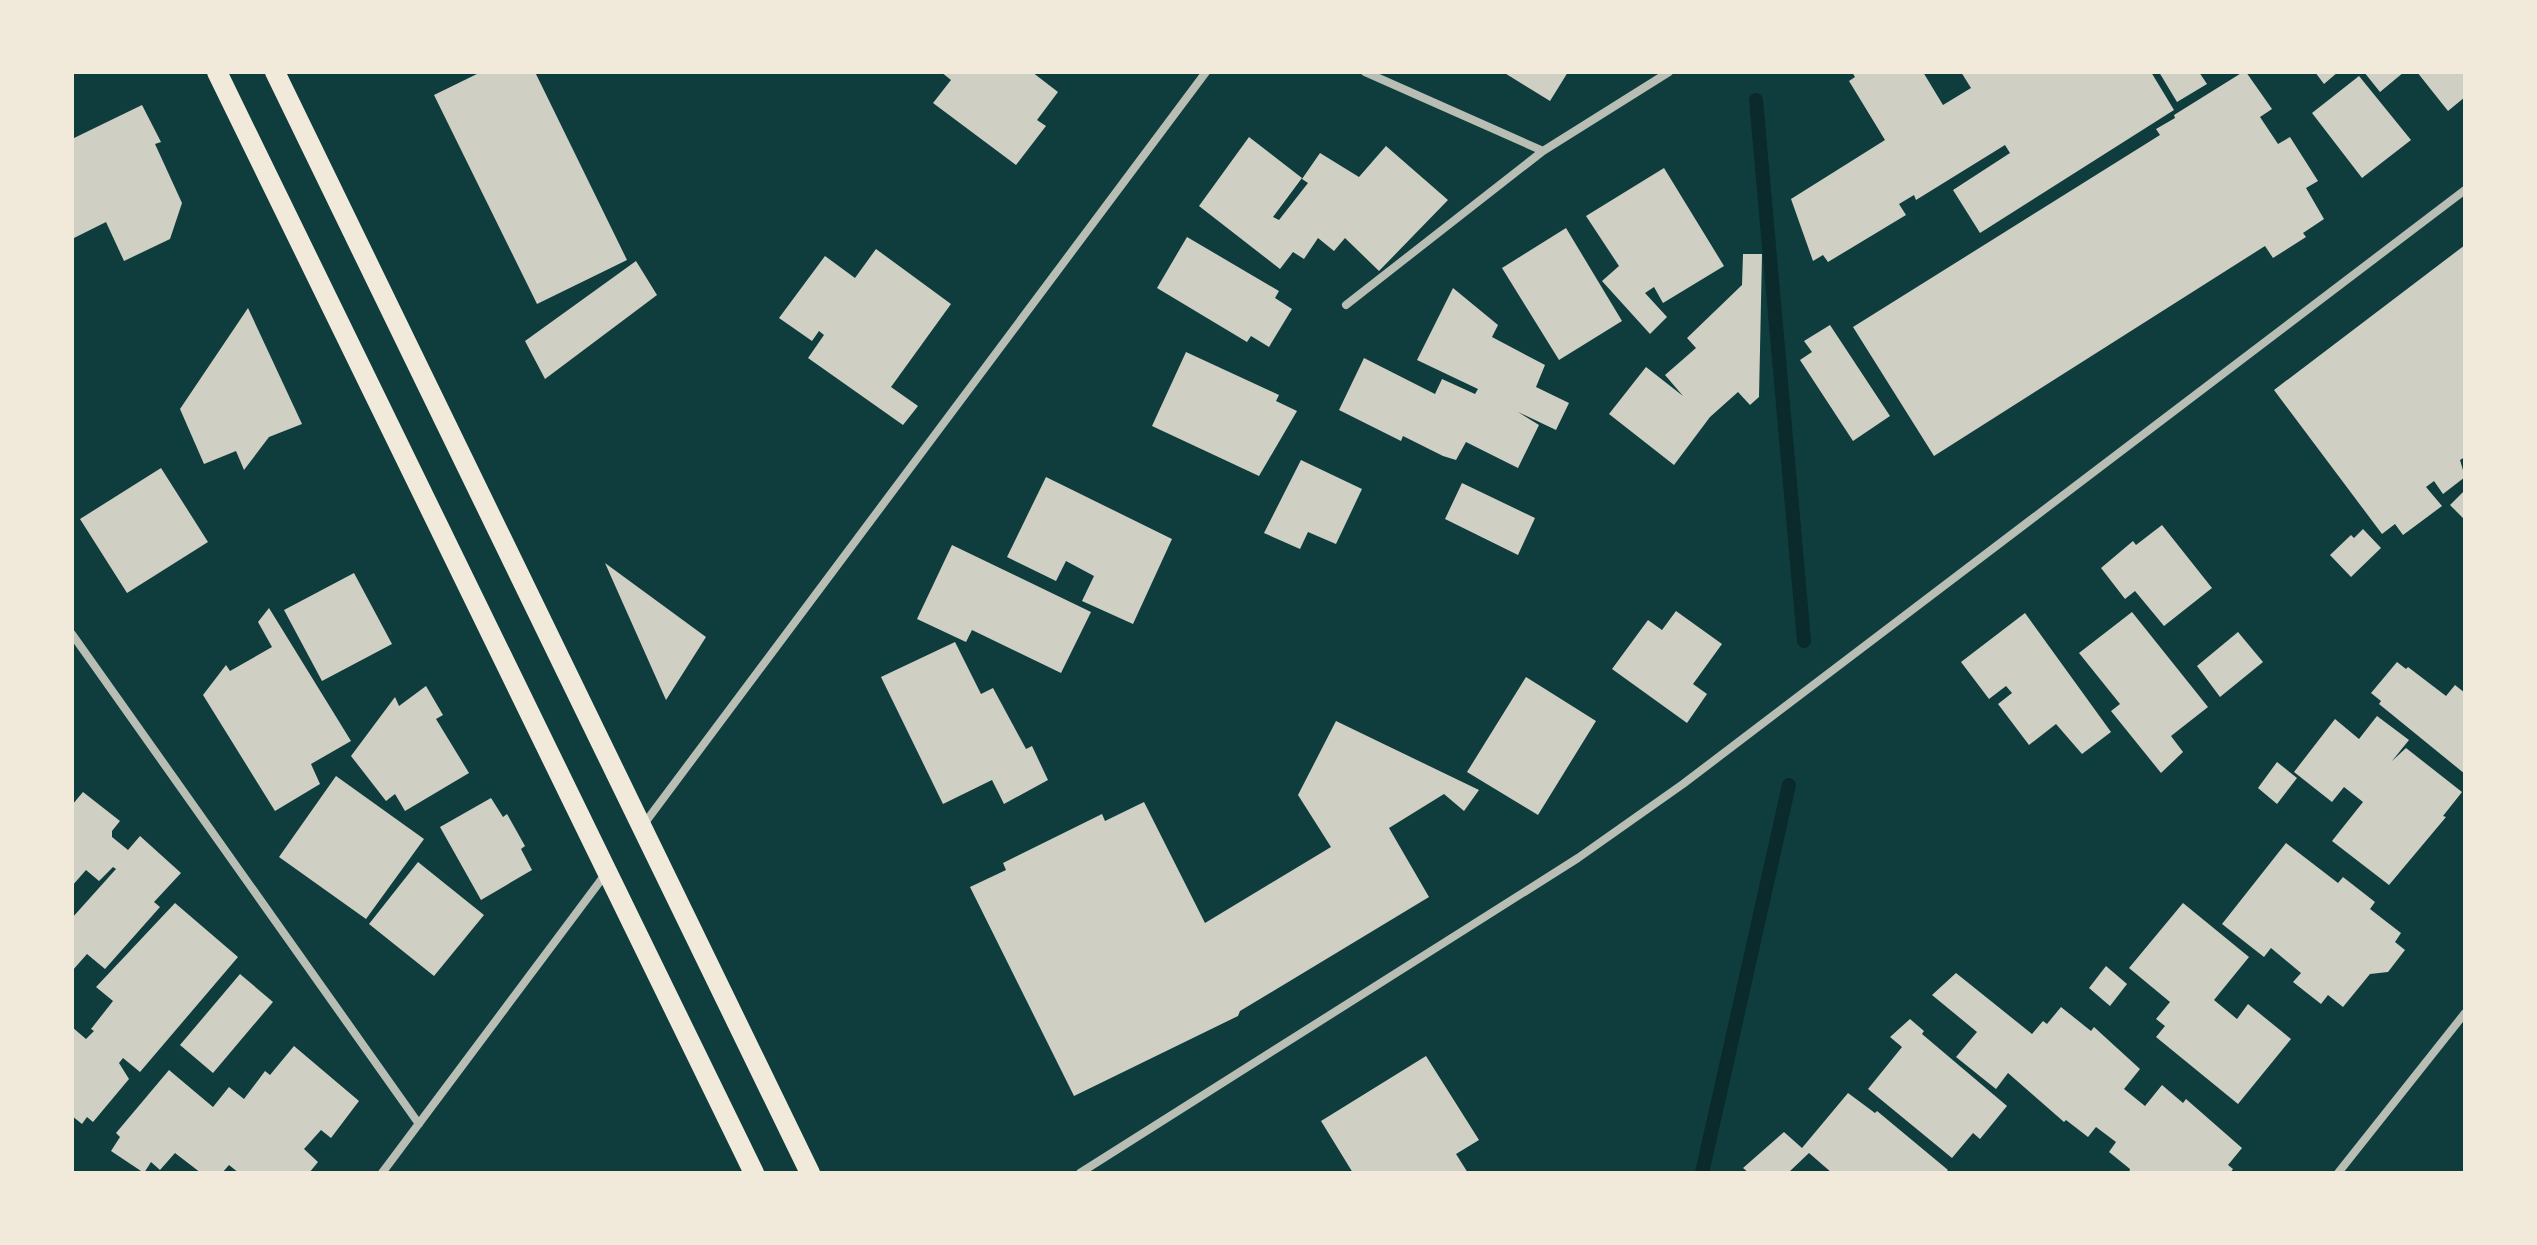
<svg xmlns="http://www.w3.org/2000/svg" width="2537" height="1245" font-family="'Asap Condensed',sans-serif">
<rect width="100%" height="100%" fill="#0f3d3e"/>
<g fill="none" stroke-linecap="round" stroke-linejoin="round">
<!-- stream -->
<path stroke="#0a2a2b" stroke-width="14" d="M 1756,100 L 1804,641
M 1702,1173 L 1789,785"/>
</g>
<!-- building -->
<path fill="#cfcfc3" d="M 481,72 L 535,72 L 627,260 L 537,304 L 434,95 Z
M 941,72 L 1032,72 L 1058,92 L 1037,120 L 1046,126 L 1016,165 L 933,103 L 951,80 Z
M 1503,72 L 1568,72 L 1550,101 Z
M 1852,72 L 1923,72 L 1943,105 L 1971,88 L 1961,72 L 2151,72 L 2174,110 L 1980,233 L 1953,190 L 2010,153 L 2005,145 L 1916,200 L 1914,195 L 1899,204 L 1906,215 L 1828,262 L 1823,255 L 1813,261 L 1791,199 L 1885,140 L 1849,81 L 1855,77 Z
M 2159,72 L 2199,72 L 2207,84 L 2177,102 Z
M 2243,72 L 2246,72 L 2272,109 L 2260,117 L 2278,144 L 2290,137 L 2318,181 L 2306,188 L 2324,219 L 2303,233 L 2306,237 L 2273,258 L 2265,246 L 1934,456 L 1853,327 L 2160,135 L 2156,129 L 2175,118 L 2174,115 Z
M 2315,72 L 2338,72 L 2324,84 Z
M 2364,72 L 2404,72 L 2380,92 Z
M 2417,72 L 2465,72 L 2465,97 L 2448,111 Z
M 2359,76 L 2411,140 L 2362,178 L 2312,113 Z
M 142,105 L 161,142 L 155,144 L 182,203 L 170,239 L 124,261 L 106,222 L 72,239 L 72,139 Z
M 1249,137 L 1302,178 L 1273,217 L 1279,220 L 1308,183 L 1302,179 L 1320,153 L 1359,177 L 1386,146 L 1448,200 L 1379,271 L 1345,238 L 1334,251 L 1318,238 L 1304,259 L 1293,252 L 1280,269 L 1199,206 Z
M 1664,168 L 1724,266 L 1663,303 L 1654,287 L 1645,293 L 1667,317 L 1650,334 L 1602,281 L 1619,266 L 1586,216 Z
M 1566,228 L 1622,321 L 1559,360 L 1502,268 Z
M 1187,237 L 1279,291 L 1275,298 L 1292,309 L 1269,347 L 1251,336 L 1247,342 L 1157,288 Z
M 2465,245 L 2465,457 L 2460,460 L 2465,477 L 2443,494 L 2434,481 L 2426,487 L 2442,506 L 2403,535 L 2395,524 L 2382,534 L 2274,390 Z
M 876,249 L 951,304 L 891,387 L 918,406 L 903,425 L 808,358 L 824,335 L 819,331 L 812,341 L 779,318 L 825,256 L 855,278 Z
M 1743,254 L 1762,254 L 1759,397 L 1750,405 L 1738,392 L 1710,417 L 1674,465 L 1609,414 L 1646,367 L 1683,396 L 1665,375 L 1696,348 L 1687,338 L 1742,285 Z
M 636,261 L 657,295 L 545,379 L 525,341 Z
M 1453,288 L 1498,325 L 1492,337 L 1545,365 L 1536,387 L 1569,403 L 1556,430 L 1518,412 L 1539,425 L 1518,468 L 1466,442 L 1456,460 L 1443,456 L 1403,436 L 1401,441 L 1339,410 L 1364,358 L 1435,394 L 1442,379 L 1475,394 L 1478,389 L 1417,360 Z
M 248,308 L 302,424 L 269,437 L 244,470 L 236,451 L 204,464 L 180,409 Z
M 1830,325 L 1890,416 L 1853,441 L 1800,360 L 1812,352 L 1804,341 Z
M 1186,352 L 1279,395 L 1276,401 L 1297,411 L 1259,476 L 1152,426 Z
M 1301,460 L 1362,489 L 1336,544 L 1308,532 L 1300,549 L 1264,533 Z
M 161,468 L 208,542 L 127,593 L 80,519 Z
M 1046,477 L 1172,539 L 1133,624 L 1082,601 L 1094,576 L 1066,561 L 1056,581 L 1007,557 Z
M 1462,483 L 1535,518 L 1518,555 L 1445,519 Z
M 2465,490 L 2465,520 L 2450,505 Z
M 2162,525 L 2212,588 L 2164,626 L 2135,591 L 2125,599 L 2101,568 L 2133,541 L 2136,545 Z
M 2363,529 L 2381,548 L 2351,577 L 2330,555 L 2351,535 L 2354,538 Z
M 952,545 L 1091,612 L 1061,673 L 972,630 L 966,642 L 917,619 Z
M 605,563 L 706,637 L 666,700 Z
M 354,573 L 392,644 L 322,681 L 284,610 Z
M 269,608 L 351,741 L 311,764 L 320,784 L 275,811 L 203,695 L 226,665 L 230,671 L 272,647 L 258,622 Z
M 1676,611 L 1722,644 L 1693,684 L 1707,694 L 1687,723 L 1612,669 L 1648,620 L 1662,630 Z
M 2132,612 L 2208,707 L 2171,736 L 2183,752 L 2161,773 L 2111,711 L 2120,704 L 2079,653 Z
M 2025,613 L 2111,732 L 2082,754 L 2056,724 L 2029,745 L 1998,704 L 2012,693 L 2006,686 L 1989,699 L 1961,662 Z
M 2238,632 L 2263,662 L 2220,697 L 2197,666 Z
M 955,642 L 981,694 L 993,688 L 1026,749 L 1032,746 L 1048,780 L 1004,804 L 992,780 L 943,804 L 881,677 Z
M 2397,662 L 2406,669 L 2408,667 L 2446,696 L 2455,685 L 2465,693 L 2465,774 L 2379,704 L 2381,701 L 2371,693 Z
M 1526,677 L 1596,721 L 1538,815 L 1467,772 Z
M 426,686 L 443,715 L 436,719 L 469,773 L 405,811 L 395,794 L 386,801 L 351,756 L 395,697 L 399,706 Z
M 2377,716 L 2409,740 L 2392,761 L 2406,748 L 2462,792 L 2443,816 L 2446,817 L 2389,885 L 2332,841 L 2363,802 L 2344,787 L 2332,802 L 2294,772 L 2335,719 L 2359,739 Z
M 1336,721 L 1479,790 L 1464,811 L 1444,794 L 1389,828 L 1429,897 L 1240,1011 L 1238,1016 L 1074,1096 L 970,887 L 1006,870 L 1003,863 L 1102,814 L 1105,821 L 1144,802 L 1205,923 L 1331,847 L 1298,795 Z
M 2277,762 L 2297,778 L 2277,804 L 2258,788 Z
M 336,776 L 424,839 L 366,919 L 279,857 Z
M 83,792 L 120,821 L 112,831 L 112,837 L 128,850 L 140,836 L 181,873 L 154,902 L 160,907 L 105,969 L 87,954 L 72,971 L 72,918 L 116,869 L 113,867 L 99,881 L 86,870 L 72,886 L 72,805 Z
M 491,798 L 503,817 L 507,814 L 525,846 L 521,849 L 532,870 L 481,900 L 440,827 Z
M 2286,843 L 2338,883 L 2343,877 L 2375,902 L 2370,909 L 2401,933 L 2395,942 L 2405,950 L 2388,972 L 2370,974 L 2343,1007 L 2328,995 L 2321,1004 L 2293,982 L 2301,973 L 2271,948 L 2264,957 L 2222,924 Z
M 418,862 L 484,915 L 434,976 L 369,924 Z
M 175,903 L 238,957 L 140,1072 L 123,1058 L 119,1063 L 129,1079 L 93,1122 L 87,1117 L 82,1124 L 72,1116 L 72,1027 L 86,1039 L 94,1031 L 91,1029 L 113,1001 L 96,987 Z
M 2183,903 L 2249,957 L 2214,1000 L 2237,1019 L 2248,1004 L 2291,1039 L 2238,1104 L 2156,1037 L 2165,1026 L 2156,1019 L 2170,1002 L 2129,968 Z
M 2106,966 L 2127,984 L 2110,1006 L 2089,988 Z
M 1956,973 L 2032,1034 L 2043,1021 L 2047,1024 L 2061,1007 L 2091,1031 L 2094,1027 L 2140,1069 L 2124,1089 L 2145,1106 L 2162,1085 L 2183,1103 L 2186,1099 L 2242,1148 L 2228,1165 L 2233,1169 L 2230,1173 L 2129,1173 L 2130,1169 L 2109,1152 L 2116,1142 L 2096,1127 L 2088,1137 L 2066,1120 L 2064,1122 L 2008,1073 L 1996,1089 L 1956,1057 L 1977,1032 L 1932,995 Z
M 240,974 L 273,1002 L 213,1073 L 180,1045 Z
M 1910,1019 L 1924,1031 L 1922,1034 L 2007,1106 L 1980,1139 L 1973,1133 L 1952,1158 L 1868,1089 L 1902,1047 L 1890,1037 Z
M 294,1046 L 359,1101 L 331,1138 L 321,1130 L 304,1149 L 318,1162 L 309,1173 L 239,1173 L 229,1165 L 222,1173 L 201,1173 L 175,1153 L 160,1170 L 151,1162 L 144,1173 L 111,1151 L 120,1137 L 116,1133 L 169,1070 L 213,1107 L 229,1087 L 244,1099 L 265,1071 L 270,1075 Z
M 1426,1056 L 1479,1140 L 1456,1154 L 1468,1173 L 1353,1173 L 1321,1121 Z
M 1848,1093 L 1875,1113 L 1877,1111 L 1948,1170 L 1945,1173 L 1832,1173 L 1809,1153 L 1788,1173 L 1749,1173 L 1743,1168 L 1784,1132 L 1802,1148 Z"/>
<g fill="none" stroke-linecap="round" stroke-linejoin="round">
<!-- minor -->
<path stroke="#b8beb3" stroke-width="8" d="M 1365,72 L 1543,151 L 1669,72
M 1346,305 L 1543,151
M 72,634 L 419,1124
M 644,824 L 1206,72
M 382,1173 L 607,872
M 1080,1173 L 1578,858 L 1683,784 L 2465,190
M 2338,1173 L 2465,1013"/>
<!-- primary -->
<path stroke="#f1e9da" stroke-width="20" d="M 217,72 L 754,1173
M 275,72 L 810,1173"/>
</g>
<!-- border -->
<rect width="2537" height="1245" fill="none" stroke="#f1e9da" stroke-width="148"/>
</svg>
